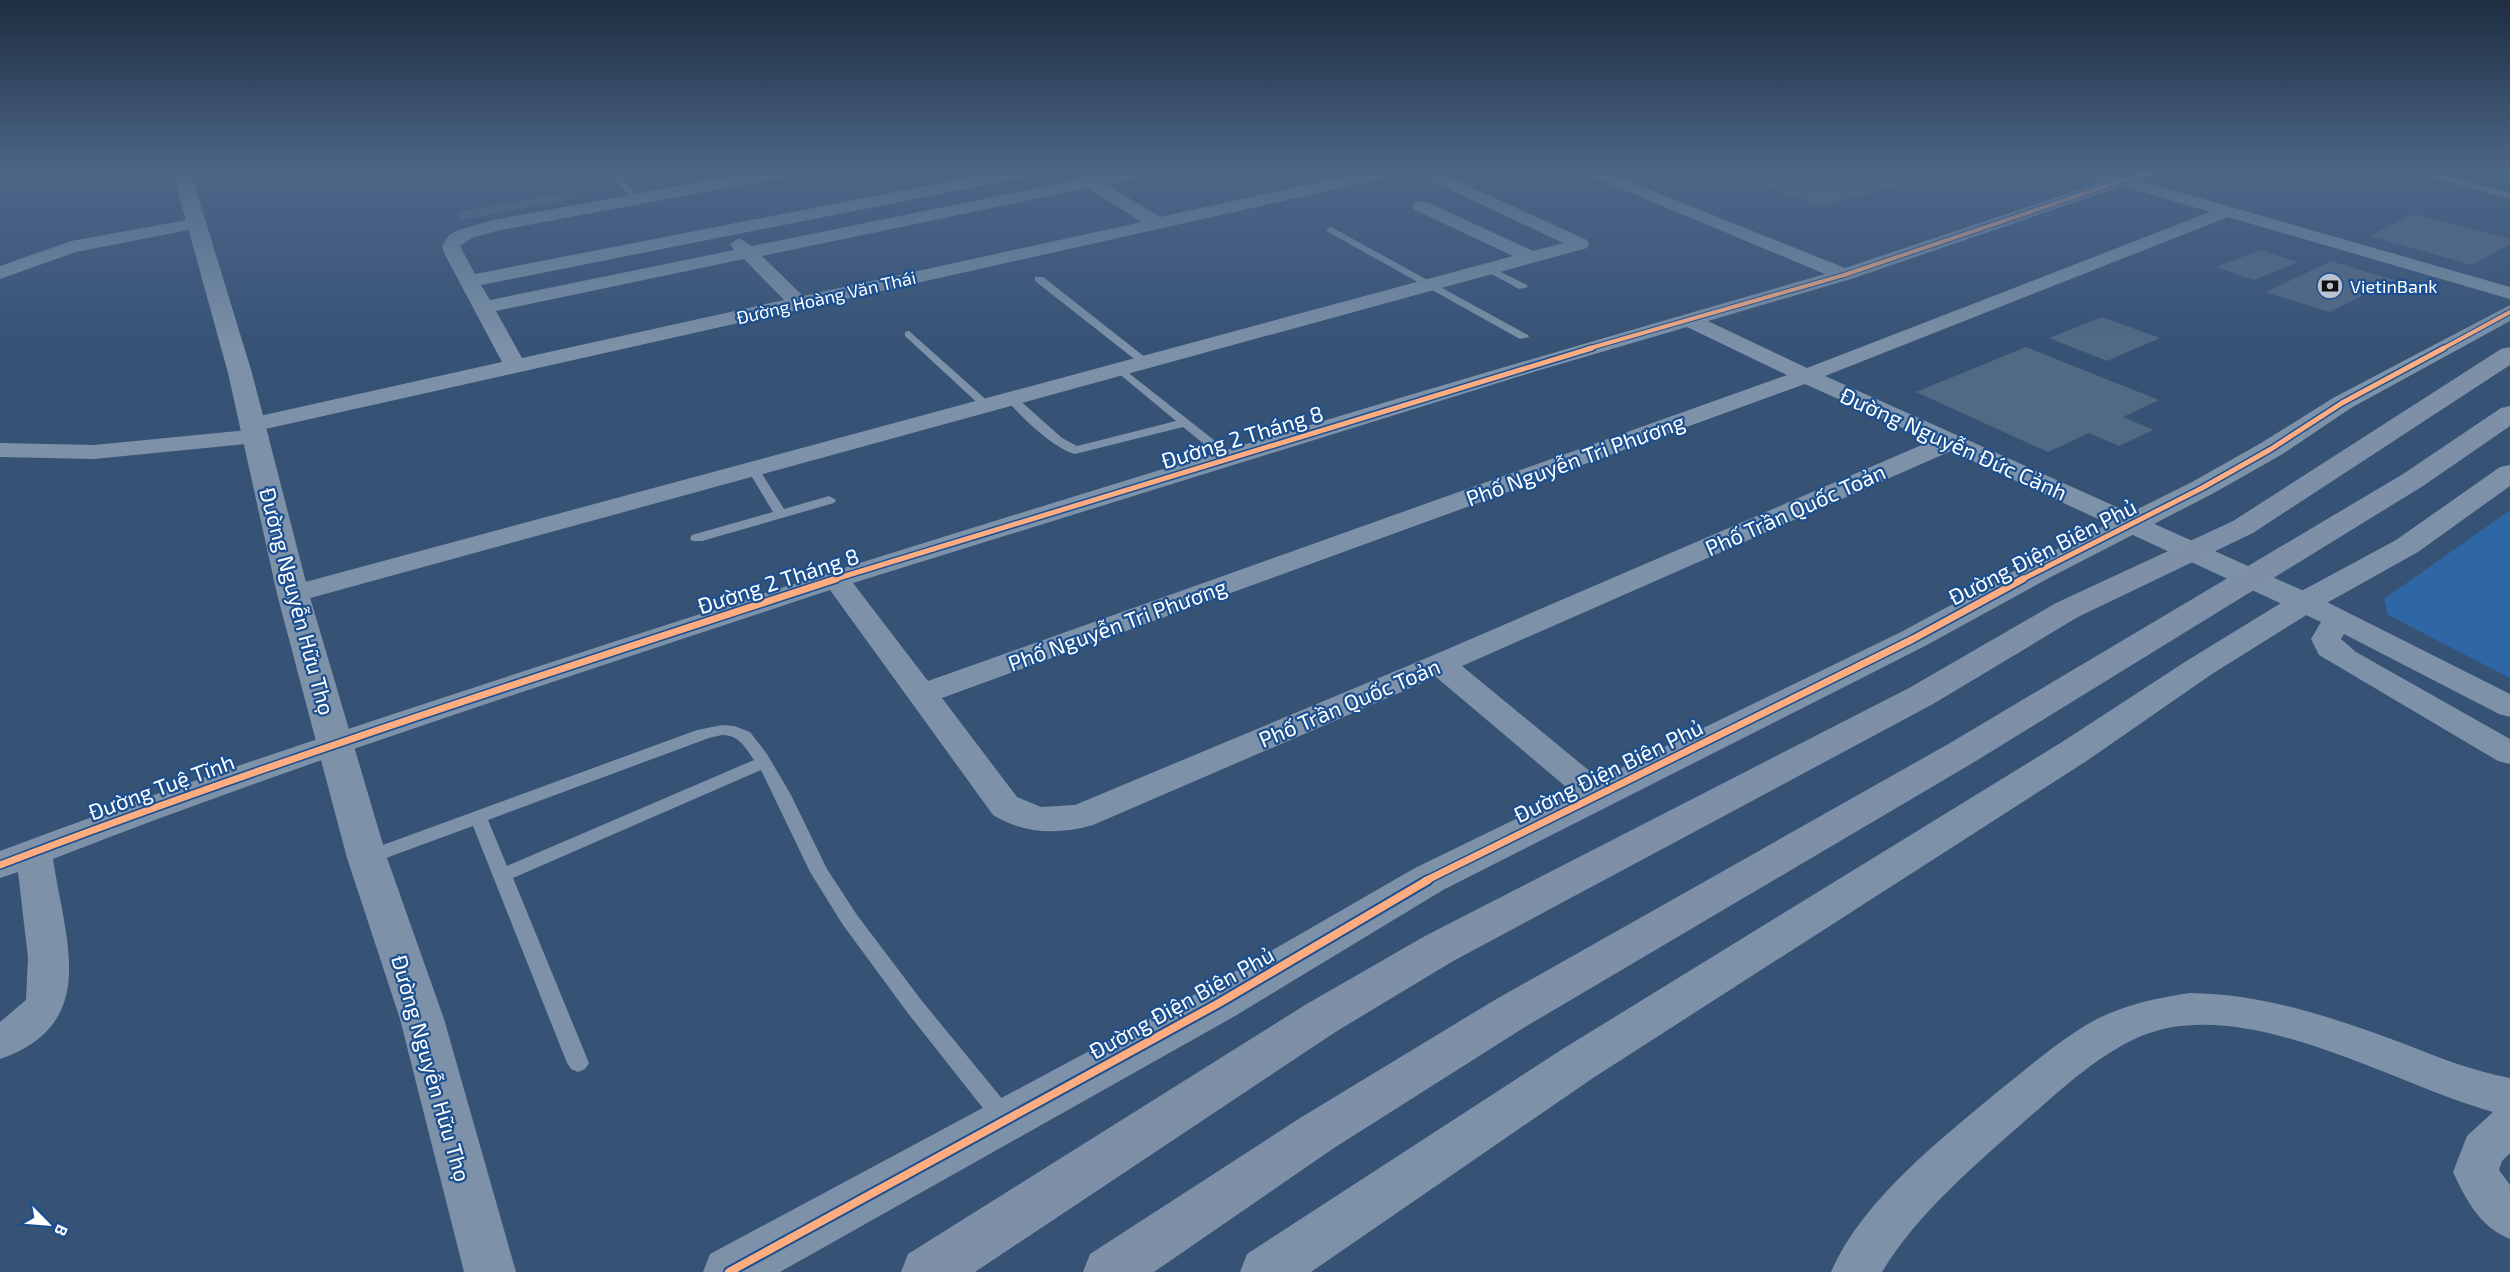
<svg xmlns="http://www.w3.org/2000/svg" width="2510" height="1272" font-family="'Exo 2',sans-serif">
<rect width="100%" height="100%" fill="#365274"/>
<!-- green -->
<path fill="#2f66a5" d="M 2510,510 L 2510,678 L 2388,615 L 2384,599 Z"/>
<!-- building -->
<path fill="#526984" d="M 711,170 L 725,172 L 657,184 L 654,181 Z
M 1726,170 L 1949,170 L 1949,171 L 1820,207 Z
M 575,191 L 580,198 L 461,220 L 457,212 Z
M 2414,214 L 2510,239 L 2510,244 L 2472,265 L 2369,236 Z
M 2260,250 L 2298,262 L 2254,280 L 2216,267 Z
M 2331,261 L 2394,280 L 2329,312 L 2266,292 Z
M 2102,317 L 2160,338 L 2107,361 L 2049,338 Z
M 2026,347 L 2159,400 L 2123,417 L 2153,430 L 2119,446 L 2089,433 L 2048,452 L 1916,392 Z"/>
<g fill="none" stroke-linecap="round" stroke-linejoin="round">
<!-- service -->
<path fill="#7d92a8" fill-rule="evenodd" d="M 609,170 L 618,170 L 639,199 L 638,201 L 632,201 Z
M 2406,170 L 2422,170 L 2510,193 L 2510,199 Z
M 1331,227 L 1528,335 L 1529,337 L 1520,339 L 1328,232 L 1326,230 Z
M 1487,265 L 1527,285 L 1528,287 L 1519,289 L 1484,270 L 1484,266 Z
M 1035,277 L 1043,277 L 1150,361 L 1150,365 L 1142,365 L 1035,281 Z
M 909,331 L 991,404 L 991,408 L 983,408 L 905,336 L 905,332 Z
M 1121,367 L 1233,455 L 1233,461 L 1225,461 L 1183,427 L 1075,454 C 1053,448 1021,417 1006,399 L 1008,397 L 1016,397 L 1062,438 L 1077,446 L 1176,421 L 1117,372 L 1115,370 Z
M 752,463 L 756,464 L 784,509 L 829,496 L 836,500 L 834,503 L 702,541 L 692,541 L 690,538 L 692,535 L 773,512 L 746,467 Z
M 722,725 L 734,726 L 750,732 L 767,754 L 791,795 L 827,869 L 857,915 L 922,1001 L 1013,1112 L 1016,1119 L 1013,1126 L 1005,1129 L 997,1126 L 907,1012 L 843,925 L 810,872 L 761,770 L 513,878 L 589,1063 L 585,1069 L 578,1072 L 571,1069 L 567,1063 L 473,826 L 367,865 L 361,863 L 358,858 L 361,853 L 697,730 ZM 722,735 C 739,735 745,747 754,760 L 507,866 L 488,820 L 709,738 Z"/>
<!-- minor -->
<path fill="#7d92a8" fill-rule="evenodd" d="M 765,170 L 803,170 L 795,175 L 496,231 L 472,238 L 460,246 L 475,274 L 1007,170 L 1043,170 L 1035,175 L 481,285 L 490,300 L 734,250 L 730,244 L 739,238 L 752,246 L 1077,180 L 1078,174 C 1086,173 1090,176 1097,176 C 1118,173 1136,170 1157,170 L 1155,174 L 1106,184 L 1160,217 L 1374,170 L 1407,170 L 1399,175 L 261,430 L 269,436 L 266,441 L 257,443 L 94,459 L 0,457 L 0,443 L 94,445 L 248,430 L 242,424 L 246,419 L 502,362 L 444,253 L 442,246 L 449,235 L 458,230 L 493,220 ZM 1088,188 L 1142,222 L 803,296 L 762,256 ZM 744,259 L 784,300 L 522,358 L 496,311 Z
M 1577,170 L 1601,170 L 1845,268 L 2105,181 L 2080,174 L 2078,170 L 2106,170 L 2123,175 L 2140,170 L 2169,170 L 2167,174 L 2141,181 L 2510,287 L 2510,299 L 2228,217 L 1825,376 L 2315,596 L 2510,694 L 2510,717 L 2499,714 L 2344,634 L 2341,639 L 2356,652 L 2510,739 L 2510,764 L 2498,761 L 2319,655 L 2311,639 L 2321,622 L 1951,451 L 1462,666 L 1609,787 L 1614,795 L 1609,803 L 1597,807 L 1585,803 L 1436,677 L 1093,825 C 1058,835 1024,834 993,815 L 830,590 C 570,677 308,759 53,859 C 65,940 101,1024 0,1059 L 0,1022 L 26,1000 L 28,958 L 18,872 L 0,878 L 0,851 C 201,775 406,710 610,643 C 1013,512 1418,391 1825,274 ZM 2123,186 L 2210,212 L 1807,368 L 1708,321 L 1851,279 ZM 1687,327 L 1787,375 L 928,681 L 853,583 L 1540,370 ZM 1805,384 L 1931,441 L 1429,657 L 1075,805 L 1041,807 L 1017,797 L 942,698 Z
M 1440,173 L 1587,240 L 1589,244 L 1587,248 L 303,600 L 293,603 L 283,600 L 279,594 L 283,588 L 1513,256 L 1415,210 L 1412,206 L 1415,202 L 1427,202 L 1533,251 L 1563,243 L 1434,182 L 1431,178 Z
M 198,218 L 207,223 L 204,227 L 76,252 L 0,279 L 0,266 L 71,241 Z
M 2190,993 C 2264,994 2332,1017 2402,1043 C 2438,1057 2472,1071 2510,1078 L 2510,1153 L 2502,1161 L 2499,1170 L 2510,1185 L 2510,1239 C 2480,1227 2466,1200 2453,1172 L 2467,1136 L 2493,1112 C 2391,1084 2244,992 2139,1037 C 2096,1056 2061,1090 2026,1120 C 1975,1165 1917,1214 1882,1272 L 1831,1272 C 1862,1200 1942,1138 2001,1089 C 2031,1065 2060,1040 2093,1021 C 2123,1005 2156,998 2190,993 Z"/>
<!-- tertiary -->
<path fill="#7d92a8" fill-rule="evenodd" d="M 172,170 L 190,170 L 252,373 L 309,594 L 387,858 L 444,1019 L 516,1272 L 464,1272 L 400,1019 L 347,858 L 277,594 L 228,373 Z
M 2510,305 L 2510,321 L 2351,408 L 2281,455 L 2212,494 L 2049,578 L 1925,646 L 1443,890 L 1235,1016 L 780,1272 L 703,1272 L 710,1254 L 1203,990 L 1415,868 L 1901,632 L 2027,564 L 2192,482 L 2261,443 L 2333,398 Z
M 2510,465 L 2510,486 L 2418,552 L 2316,609 L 2212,674 L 2088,760 L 1593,1078 L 1311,1272 L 1240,1272 L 1247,1254 L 1561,1050 L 2062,742 L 2188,660 L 2294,595 L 2396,540 L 2500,467 Z"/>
<!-- trunk -->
<path fill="#7e90a7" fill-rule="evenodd" d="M 2510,347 L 2510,365 L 2253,533 L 2078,617 L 1933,704 L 1455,960 L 1337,1031 L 975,1272 L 901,1272 L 908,1254 L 1305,1005 L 1425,936 L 1909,688 L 2056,603 L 2233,521 L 2501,349 Z
M 2510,406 L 2510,426 L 2423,486 L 1976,761 L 1525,1027 L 1334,1148 L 1154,1272 L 1083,1272 L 1090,1254 L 1300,1118 L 1493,1001 L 1950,743 L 2403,474 L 2501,408 Z"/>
<defs>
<path id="cycleway-far3" d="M 1587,349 L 1844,275 L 2121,181 L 2161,170
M 2442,349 L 2510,312"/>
<path id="cycleway-far2" d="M 832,580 L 1592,348
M 2021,580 L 2202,488 L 2271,449 L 2342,403 L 2444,348"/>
<path id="cycleway-far1" d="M 0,865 C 275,760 556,671 836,579
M 1425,881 L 1913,639 L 2023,579"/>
<path id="cycleway" d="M 729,1272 L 1219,1003 L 1428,880"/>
</defs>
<!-- cycleway-far3 casing -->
<use href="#cycleway-far3" stroke="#1b4f8f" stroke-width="6"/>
<!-- cycleway-far2 casing -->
<use href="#cycleway-far2" stroke="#1b4f8f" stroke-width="8"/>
<!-- cycleway-far1 casing -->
<use href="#cycleway-far1" stroke="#1b4f8f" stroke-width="10"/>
<!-- cycleway casing -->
<use href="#cycleway" stroke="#1b4f8f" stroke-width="12"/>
<!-- cycleway-far3 -->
<use href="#cycleway-far3" stroke="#ffac80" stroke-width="4"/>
<!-- cycleway-far2 -->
<use href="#cycleway-far2" stroke="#ffac80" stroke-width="5"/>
<!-- cycleway-far1 -->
<use href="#cycleway-far1" stroke="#ffac80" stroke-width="7"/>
<!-- cycleway -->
<use href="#cycleway" stroke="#ffac80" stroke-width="8"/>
</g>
<!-- sky -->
<linearGradient id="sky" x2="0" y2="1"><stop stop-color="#1e2d40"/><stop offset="0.49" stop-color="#4c6688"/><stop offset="1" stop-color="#4c6688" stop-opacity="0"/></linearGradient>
<rect width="2510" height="349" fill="url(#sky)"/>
<!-- icons -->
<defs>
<symbol id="bank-disc" viewBox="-11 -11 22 22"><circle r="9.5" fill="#b9c2ce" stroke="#1b4f8f"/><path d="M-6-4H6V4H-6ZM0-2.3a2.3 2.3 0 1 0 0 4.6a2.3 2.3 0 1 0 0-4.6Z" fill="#111"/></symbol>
</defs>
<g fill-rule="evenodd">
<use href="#bank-disc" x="2315" y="271" width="30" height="30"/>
</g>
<g text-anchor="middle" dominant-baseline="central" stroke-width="4.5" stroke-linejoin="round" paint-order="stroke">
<!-- far-poi labels -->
<g font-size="18" fill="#fff" stroke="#1b4f8f" text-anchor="start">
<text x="2350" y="286">VietinBank</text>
</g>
<!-- far-street labels -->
<g font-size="18" fill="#fff" stroke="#1b4f8f">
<text transform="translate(826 297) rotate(-13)">Đường Hoàng Văn Thái</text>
</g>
<!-- street labels -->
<g font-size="22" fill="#fff" stroke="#1b4f8f">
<text transform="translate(1242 436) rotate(-17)">Đường 2 Tháng 8</text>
<text transform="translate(1954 443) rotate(24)">Đường Nguyễn Đức Cảnh</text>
<text transform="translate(1575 459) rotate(-20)">Phố Nguyễn Tri Phương</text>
<text transform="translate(1795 509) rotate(-24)">Phố Trần Quốc Toản</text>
<text transform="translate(2042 551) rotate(-27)">Đường Điện Biên Phủ</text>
<text transform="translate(778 580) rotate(-18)">Đường 2 Tháng 8</text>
<text transform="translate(298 601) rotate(75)">Đường Nguyễn Hữu Thọ</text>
<text transform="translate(1117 624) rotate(-20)">Phố Nguyễn Tri Phương</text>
<text transform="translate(1349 702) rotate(-23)">Phố Trần Quốc Toản</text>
<text transform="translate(1608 770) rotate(-26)">Đường Điện Biên Phủ</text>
<text transform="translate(161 786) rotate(-20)">Đường Tuệ Tĩnh</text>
<text transform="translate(1181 1002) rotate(-29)">Đường Điện Biên Phủ</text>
<text transform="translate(432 1068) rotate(74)">Đường Nguyễn Hữu Thọ</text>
</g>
</g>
<!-- north arrow -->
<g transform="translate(48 1224) rotate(115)" stroke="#1b4f8f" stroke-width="4.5" paint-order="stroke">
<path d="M0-4.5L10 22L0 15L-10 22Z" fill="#ffffff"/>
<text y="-9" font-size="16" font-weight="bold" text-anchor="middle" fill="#ffffff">B</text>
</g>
</svg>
